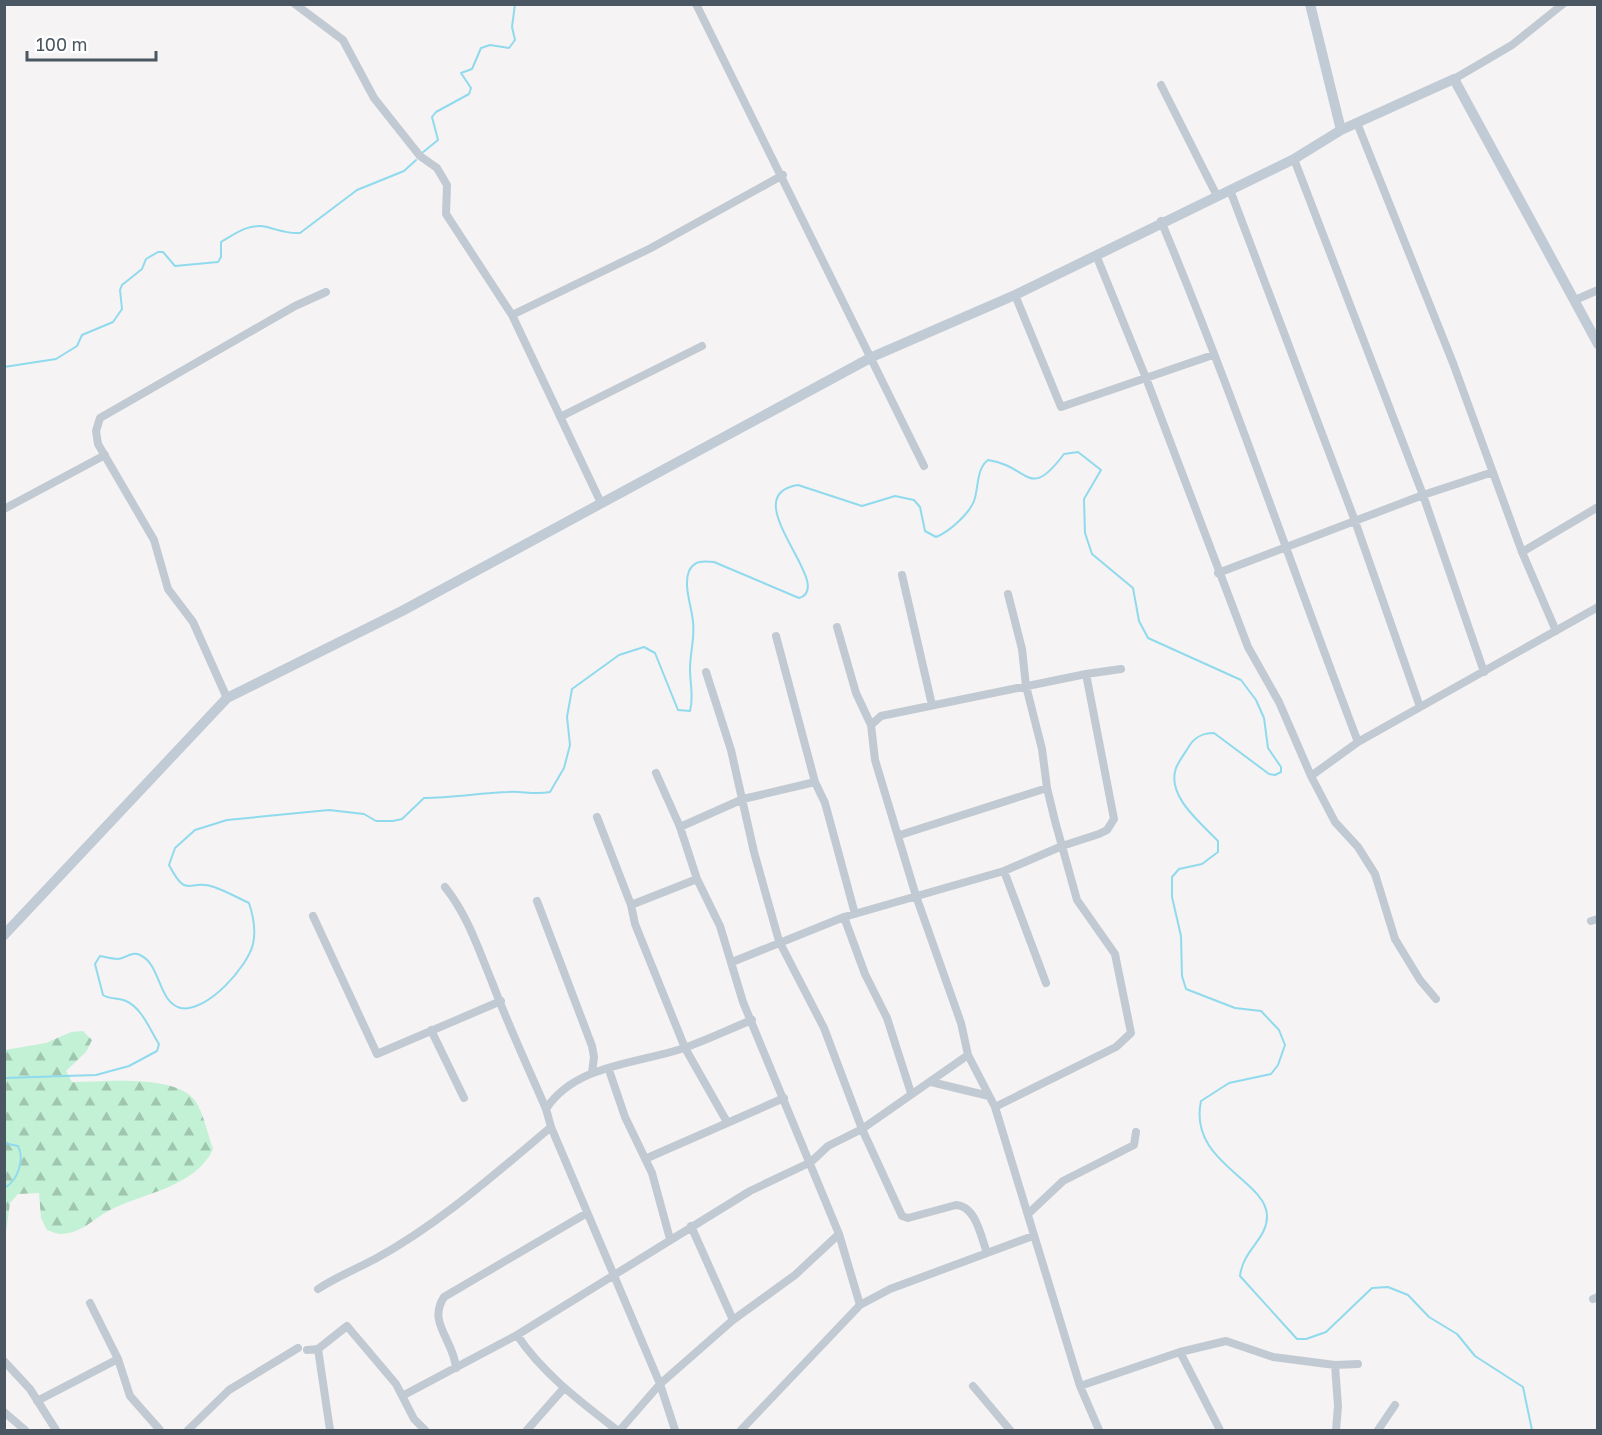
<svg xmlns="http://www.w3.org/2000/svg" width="1602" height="1435" font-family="'Golos Text',sans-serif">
<defs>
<pattern id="forest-firs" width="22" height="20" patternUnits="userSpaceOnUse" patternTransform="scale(1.5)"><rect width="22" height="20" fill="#c3f1d5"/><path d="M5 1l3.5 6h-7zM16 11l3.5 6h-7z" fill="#a0c6b0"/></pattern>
</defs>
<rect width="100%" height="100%" fill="#f5f3f3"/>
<!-- forest -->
<path fill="url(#forest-firs)" d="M 83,1031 L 92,1040 L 86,1052 L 66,1071 L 72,1082 C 101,1082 178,1073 196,1102 C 204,1115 208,1135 213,1149 C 196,1187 143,1193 110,1210 C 93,1219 81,1234 60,1234 C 56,1234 51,1231 47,1230 L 41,1218 L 39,1193 L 18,1194 L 10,1203 L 5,1239 L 5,1050 L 46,1043 L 71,1032 Z"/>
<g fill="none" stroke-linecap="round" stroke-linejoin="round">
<!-- stream -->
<path stroke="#90daee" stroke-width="2" d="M 422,153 L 438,140 L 432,117 L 436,112 L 469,94 L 471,88 L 461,73 L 472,69 L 481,48 L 490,45 L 509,48 L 515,40 L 512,27 L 515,4
M 4,367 L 56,359 L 77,346 L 82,335 L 113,322 L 122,309 L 120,290 L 122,285 L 142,269 L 146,259 L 158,252 L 163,252 L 175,266 L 218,262 L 221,257 L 221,242 C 236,233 249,223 267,227 C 279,230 287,234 300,233 L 357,190 L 404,171 L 416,160
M 4,1078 L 96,1075 L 129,1066 L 157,1051 L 159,1044 C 150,1030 142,1008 126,1001 C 118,997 110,1000 103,995 L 95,964 L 100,956 C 105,957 112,959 118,959 C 126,958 132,951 140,955 C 161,964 158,1003 181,1008 C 207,1013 248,966 253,944 C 256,931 253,915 249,903 C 238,898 226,891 214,887 C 188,878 188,901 169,865 L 175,848 L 195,830 L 227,820 L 329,810 L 364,814 L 376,821 L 393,821 L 402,819 L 424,798 C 452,798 479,793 508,792 C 522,791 535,795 550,792 L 564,768 L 570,745 L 567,717 L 572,689 L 619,655 L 644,647 L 655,653 L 678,710 L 690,711 C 694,696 690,684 690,669 C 690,653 695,637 693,622 C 692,607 683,586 689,571 C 694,560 704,561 714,562 L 799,598 C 838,587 732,495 798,485 L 862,506 L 895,496 L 914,500 L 920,507 L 925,531 L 936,537 C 949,532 969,514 974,501 C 979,487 976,469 988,460 C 1030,466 1028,502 1064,454 L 1078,452 L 1101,470 L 1084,499 L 1085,533 L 1092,554 L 1133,588 L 1139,621 L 1148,638 L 1241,680 L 1256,700 L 1264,718 L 1268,748 L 1281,767 L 1281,772 L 1275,775 L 1269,774 L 1214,733 C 1202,733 1194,737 1188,748 C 1184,754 1179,761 1176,768 C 1166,796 1201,823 1218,841 L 1218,852 L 1202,864 L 1179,869 L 1172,877 L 1172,897 L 1181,936 L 1182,976 L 1186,989 L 1235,1008 L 1261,1011 L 1279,1030 L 1285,1045 L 1278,1065 L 1271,1074 L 1229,1083 L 1201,1101 C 1188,1162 1265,1179 1267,1215 C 1268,1239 1243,1249 1240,1276 L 1297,1339 L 1306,1339 L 1326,1332 L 1372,1288 L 1388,1287 L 1408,1295 L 1429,1317 L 1457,1334 L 1475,1356 L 1523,1387 L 1532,1430
M 4,1143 L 18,1146 C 25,1159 18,1181 4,1188"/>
<!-- street -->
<path stroke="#c1cad2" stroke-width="8" d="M 295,4 L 343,40 L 374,98 L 420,156 L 437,168 L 447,185 L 446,214 L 512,315 L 601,503
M 696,4 L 924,466
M 1454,79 L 1512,45 L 1563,4
M 1161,85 L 1217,196
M 1357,123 L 1453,363 L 1522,552 L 1556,631
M 1294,159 L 1423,495 L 1484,672
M 1230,190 L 1355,521 L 1420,707
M 1161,221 C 1233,393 1292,569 1358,742
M 1096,255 L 1146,378 L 1248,647 L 1279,702 L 1311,776 L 1335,822 L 1358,847 L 1375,874 L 1395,939 L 1420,980 L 1436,999
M 1015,295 L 1061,407 L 1213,355
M 1575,300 L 1598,290
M 512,315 L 651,248 L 783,175
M 560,417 L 702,346
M 4,509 L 105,455
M 1522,552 L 1598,507
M 1218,573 L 1423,495 L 1493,472
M 902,575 L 932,705
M 837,627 L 856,693 L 871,725 L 875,760 L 916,896 L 961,1023 L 968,1055 L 995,1107 L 1080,1386 L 1099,1430
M 776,636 L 815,782 L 825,803 L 855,914
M 706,672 L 731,750 L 754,852 L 779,941 L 824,1028 L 862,1129 L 902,1216 L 908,1218 L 956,1205 C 976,1206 981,1237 987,1253
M 1086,674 L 1121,669
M 227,698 L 193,622 L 168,589 L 154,540 L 98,444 L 96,431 L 100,418 L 295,306 L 326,292
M 656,773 L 680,827 L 697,879 L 720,926 L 743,1002 L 839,1234 L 860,1305
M 1311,776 L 1358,742 L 1598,607
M 597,817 L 631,905 L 635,924 L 685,1048 L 727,1122
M 680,827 L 743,799 L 815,782
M 900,835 L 1047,788
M 1004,871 L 1046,983
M 445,887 C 468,916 478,948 492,982 C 508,1025 528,1067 546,1109 L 551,1127 L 660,1384 L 675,1430
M 537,901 L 592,1046 L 594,1057 L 592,1073
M 631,905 L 697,879
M 313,916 L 377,1054 L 501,1001
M 844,917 L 865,974 L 887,1018 L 911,1093
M 1591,921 L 1598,919
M 732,962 L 844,917 L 1004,871 L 1062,846 L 1099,834 L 1107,830 L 1114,819 L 1086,674 L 881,716 L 871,725
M 431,1030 L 464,1098
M 609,1070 L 625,1117 L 652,1173 L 670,1239
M 931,1082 L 989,1096
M 995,1107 L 1116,1047 L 1131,1033 L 1115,954 L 1077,900 L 1055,821 L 1047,788 L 1042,749 L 1026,686 L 1022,649 L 1008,594
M 546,1109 C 574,1066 632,1064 678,1050 C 703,1042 727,1030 752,1020
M 645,1159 L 784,1098
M 1028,1214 L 1063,1181 L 1134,1145 L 1136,1132
M 691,1226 L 733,1320
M 318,1289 C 336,1277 356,1269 375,1259 C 439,1224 495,1174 551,1127
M 1593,1299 L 1598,1297
M 90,1303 L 118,1359 L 130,1396 L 160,1430
M 517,1335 C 543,1374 581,1402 617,1430
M 318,1349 L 330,1430
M 307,1350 L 318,1349 L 347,1326 L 396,1384 L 414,1419 L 425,1430
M 1180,1352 L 1220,1430
M 4,1361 L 30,1389 L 56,1430
M 1335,1365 L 1338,1406 L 1336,1430
M 456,1368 C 454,1340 427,1323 444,1297 L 587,1213
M 973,1386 L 1010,1430
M 1080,1386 L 1180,1352 L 1226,1341 L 1273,1357 L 1335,1365 L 1358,1364
M 404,1395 L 517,1335 L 750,1191 L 811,1162 L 828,1146 L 862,1129 L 968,1055
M 37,1401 L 118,1359
M 4,1412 L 25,1430
M 188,1430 L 229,1390 L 298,1348
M 527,1430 L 564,1388
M 620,1430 L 660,1384 L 733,1320 L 795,1275 L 839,1234
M 741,1430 L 860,1305 L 890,1289 L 1033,1236
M 1378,1430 L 1395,1405"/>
<!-- secondary -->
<path stroke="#c1cbd6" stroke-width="10" d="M 1310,4 L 1341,130
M 4,935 L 227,698 L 402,611 L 872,357 L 1015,295 L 1294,159 L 1341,130 L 1454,79 L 1598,344"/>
</g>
<!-- border -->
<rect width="1602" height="1435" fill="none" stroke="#4a5661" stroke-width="12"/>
<!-- scale -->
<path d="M27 51v9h129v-9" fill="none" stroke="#4a5661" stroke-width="3"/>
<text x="36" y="51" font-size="18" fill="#4a5661" stroke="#ffffff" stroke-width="4.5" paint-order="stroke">100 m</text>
</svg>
